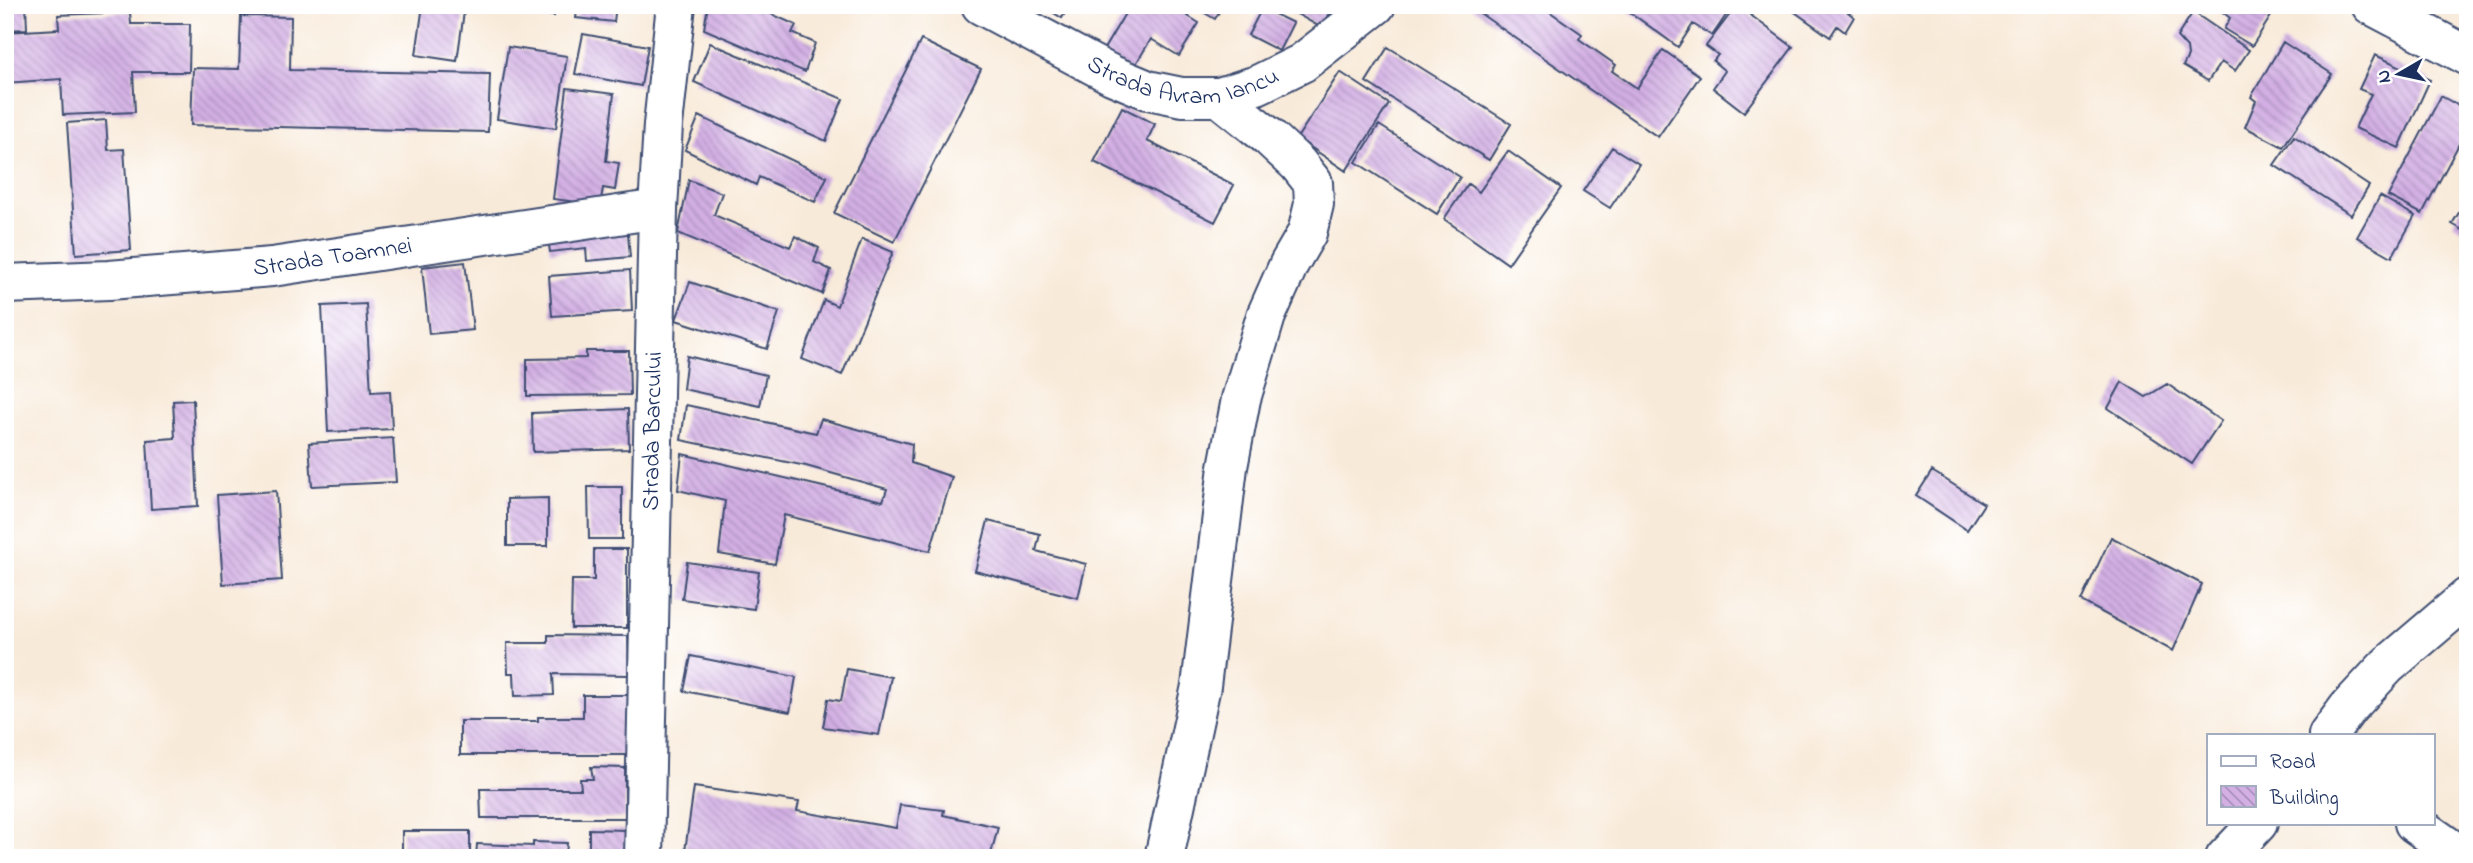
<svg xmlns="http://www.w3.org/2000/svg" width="2473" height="863" font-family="'Indie Flower',sans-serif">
<defs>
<pattern id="building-back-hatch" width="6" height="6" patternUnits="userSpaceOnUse" patternTransform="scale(1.75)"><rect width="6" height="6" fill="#d3afe4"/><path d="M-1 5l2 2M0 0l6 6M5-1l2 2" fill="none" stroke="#aa8fbc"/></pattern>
</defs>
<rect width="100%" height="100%" fill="#fff"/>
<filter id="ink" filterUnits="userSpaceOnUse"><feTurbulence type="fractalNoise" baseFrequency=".0143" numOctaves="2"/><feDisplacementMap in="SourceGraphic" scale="14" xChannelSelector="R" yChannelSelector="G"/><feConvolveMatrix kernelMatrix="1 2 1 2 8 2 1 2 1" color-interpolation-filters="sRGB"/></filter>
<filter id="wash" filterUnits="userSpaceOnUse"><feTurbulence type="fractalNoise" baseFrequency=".00686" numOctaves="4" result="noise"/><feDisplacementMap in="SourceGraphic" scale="28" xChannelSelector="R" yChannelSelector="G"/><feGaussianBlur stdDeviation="1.57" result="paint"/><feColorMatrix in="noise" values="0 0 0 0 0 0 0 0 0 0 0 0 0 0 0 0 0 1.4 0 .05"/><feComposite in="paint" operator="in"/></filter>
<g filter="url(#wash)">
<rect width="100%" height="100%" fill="#f8ead9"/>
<g id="blocks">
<!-- building -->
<path fill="url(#building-back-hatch)" d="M 5,5 L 26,5 L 27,29 L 5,30 Z
M 352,5 L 378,5 L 378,10 Z
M 423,5 L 465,5 L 457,61 L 416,55 Z
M 513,5 L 555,5 L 554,16 L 513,9 Z
M 578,5 L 616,5 L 614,22 L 576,18 Z
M 708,5 L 751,5 L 796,25 L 792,33 L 815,43 L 805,72 L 704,29 Z
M 1041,5 L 1070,5 L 1062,18 Z
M 1130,5 L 1170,5 L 1199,23 L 1179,56 L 1151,39 L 1131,72 L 1101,54 Z
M 1191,5 L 1223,5 L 1215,19 Z
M 1281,5 L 1334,5 L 1322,28 Z
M 1468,5 L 1540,5 L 1582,34 L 1579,39 L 1616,65 L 1612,71 L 1637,88 L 1663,50 L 1700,76 L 1658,137 Z
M 1620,5 L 1733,5 L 1712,36 L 1693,24 L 1678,47 Z
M 1737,5 L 1793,47 L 1744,112 L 1713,88 L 1725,71 L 1713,61 L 1718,55 L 1706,46 Z
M 1785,5 L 1846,5 L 1844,9 L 1854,17 L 1845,32 L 1837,26 L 1830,37 Z
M 2214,5 L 2278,5 L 2252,46 L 2224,29 L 2230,18 Z
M 1262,8 L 1293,23 L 1279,51 L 1248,35 Z
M 130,12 L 131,24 L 190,24 L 189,72 L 133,72 L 135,112 L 63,115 L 61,79 L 5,83 L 5,32 L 59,29 L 58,15 Z
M 2193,12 L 2249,50 L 2235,71 L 2221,62 L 2208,81 L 2183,66 L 2188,56 L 2187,48 L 2177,37 Z
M 241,16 L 291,17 L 290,70 L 490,74 L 488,132 L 191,125 L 193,68 L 239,69 Z
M 583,34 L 648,46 L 641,86 L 575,74 Z
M 921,40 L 981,69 L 894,242 L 834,213 Z
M 2283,42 L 2332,74 L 2283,147 L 2245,127 L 2256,101 L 2251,97 Z
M 710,43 L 843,99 L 826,141 L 694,82 Z
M 508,47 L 567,56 L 556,128 L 497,119 Z
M 1388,47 L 1511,124 L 1489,160 L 1366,82 Z
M 2375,55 L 2430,80 L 2399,148 L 2355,128 L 2371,94 L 2359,89 Z
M 1340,72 L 1389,104 L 1346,171 L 1297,138 Z
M 567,88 L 614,94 L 606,161 L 619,163 L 615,190 L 603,188 L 600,205 L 553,199 Z
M 2441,96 L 2468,111 L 2468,127 L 2422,214 L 2388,196 Z
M 1122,107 L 1155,124 L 1147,141 L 1234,185 L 1215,222 L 1094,162 Z
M 699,116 L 827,177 L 815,202 L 759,177 L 756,185 L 685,150 Z
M 106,120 L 108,150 L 124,149 L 131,250 L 76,254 L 67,123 Z
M 1379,125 L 1460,177 L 1437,214 L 1356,162 Z
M 2294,136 L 2369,186 L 2351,215 L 2274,165 Z
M 1612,147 L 1639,164 L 1610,208 L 1583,191 Z
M 1508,151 L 1561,188 L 1508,264 L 1444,219 L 1468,184 L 1479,192 Z
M 689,180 L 722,193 L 714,215 L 790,247 L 795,236 L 819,248 L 814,262 L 831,270 L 822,294 L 678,233 Z
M 2380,196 L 2415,216 L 2392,257 L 2357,237 Z
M 2468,198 L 2468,233 L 2452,224 Z
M 627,223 L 630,257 L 587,261 L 586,248 L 550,252 L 547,232 Z
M 862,239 L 893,252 L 842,375 L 802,359 L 824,300 L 837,306 Z
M 465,262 L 473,330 L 429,334 L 422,267 Z
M 630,270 L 632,311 L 552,316 L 549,276 Z
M 690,282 L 779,312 L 767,349 L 676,320 Z
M 366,304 L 371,392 L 390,391 L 392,429 L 328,432 L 322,306 Z
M 586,351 L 629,351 L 630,395 L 527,396 L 527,359 L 586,358 Z
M 687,356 L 766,375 L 760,406 L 683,389 Z
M 2122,382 L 2146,397 L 2167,384 L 2221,421 L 2192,464 L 2108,408 Z
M 193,400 L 198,506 L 151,509 L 147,440 L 175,438 L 173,401 Z
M 686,405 L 816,433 L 821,419 L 912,444 L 911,463 L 952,477 L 930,551 L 784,515 L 775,564 L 719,554 L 725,501 L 678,490 L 682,454 L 883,501 L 887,489 L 806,466 L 681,440 Z
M 628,409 L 629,449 L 533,452 L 532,413 Z
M 393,438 L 396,482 L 312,486 L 309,443 Z
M 1932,471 L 1984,504 L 1967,530 L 1916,496 Z
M 588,487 L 622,487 L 622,539 L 589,539 Z
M 276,491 L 282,580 L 223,584 L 217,495 Z
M 548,498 L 548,546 L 507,546 L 507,499 Z
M 988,521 L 1040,534 L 1036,551 L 1086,564 L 1078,598 L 975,571 Z
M 2111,537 L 2202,584 L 2173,651 L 2081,601 Z
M 594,549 L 627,549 L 627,628 L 571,628 L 572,580 L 594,580 Z
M 687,562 L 759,572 L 754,609 L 682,599 Z
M 548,635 L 628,636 L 629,675 L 553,674 L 554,695 L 515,696 L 514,673 L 508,673 L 507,643 L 548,643 Z
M 691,656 L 796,677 L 790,712 L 684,691 Z
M 847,669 L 891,677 L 879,735 L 823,727 L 828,699 L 841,701 Z
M 583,695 L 629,695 L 628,755 L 460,755 L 460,721 L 538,721 L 538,717 L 583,717 Z
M 591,767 L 625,768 L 625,818 L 481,818 L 480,789 L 581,789 L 580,779 L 593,779 Z
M 694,787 L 799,802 L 797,811 L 896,828 L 900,805 L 944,810 L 943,815 L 998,827 L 990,858 L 728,858 L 685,851 Z
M 589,829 L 626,830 L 626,858 L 476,858 L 477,844 L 533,846 L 533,842 L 567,843 L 566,855 L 589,855 Z
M 402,831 L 470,831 L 470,858 L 402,858 Z"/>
</g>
</g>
<g filter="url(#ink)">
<use href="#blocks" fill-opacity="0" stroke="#3c4b70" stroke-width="2"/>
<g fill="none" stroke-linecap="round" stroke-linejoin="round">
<defs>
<g id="street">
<path id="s1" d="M 5,284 L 109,280 L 272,267 L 658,209"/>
<path d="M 2328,735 L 2348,708 L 2387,666 L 2468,597"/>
<path d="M 2414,823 L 2464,858"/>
<path id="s2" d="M 644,858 L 658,209 L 663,125 L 676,5"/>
<path d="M 1164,858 L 1201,686 L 1228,467 L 1241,399 L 1266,316 L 1289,264 L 1307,233 L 1314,204 L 1313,183 L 1298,164 L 1269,137 L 1219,97"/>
<path d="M 2225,858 L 2258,823"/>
</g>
<g id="secondary">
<path id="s3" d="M 981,5 L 1112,75 L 1148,90 L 1182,97 L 1219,97 L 1257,85 L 1302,63 L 1376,5"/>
<path d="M 2371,5 L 2468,56"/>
</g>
</defs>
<!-- street casing -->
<use href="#street" stroke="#3c4b70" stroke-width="42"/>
<!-- secondary casing -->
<use href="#secondary" stroke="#3c4b70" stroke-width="42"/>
<!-- street -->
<use href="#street" stroke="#fff" stroke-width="38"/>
<!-- secondary -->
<use href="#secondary" stroke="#fff" stroke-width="38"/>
</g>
</g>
<g text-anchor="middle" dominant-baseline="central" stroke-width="6" stroke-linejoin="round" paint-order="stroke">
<!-- street labels -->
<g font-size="24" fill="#1b2f5e" stroke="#fff">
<text stroke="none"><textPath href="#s3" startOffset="222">Strada Avram Iancu</textPath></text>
<text stroke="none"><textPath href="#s1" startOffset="329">Strada Toamnei</textPath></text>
<text stroke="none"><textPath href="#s2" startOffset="427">Strada Barcului</textPath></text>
</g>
</g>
<!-- margin -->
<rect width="2473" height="863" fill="none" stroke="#fff" stroke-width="28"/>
<!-- legend -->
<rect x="2207" y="734" width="228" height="91" fill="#ffffff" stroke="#a4acbf" stroke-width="2"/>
<rect x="2221" y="756" width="35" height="10" fill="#ffffff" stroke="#a4acbf" stroke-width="2"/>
<text x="2270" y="768" font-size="21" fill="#1b2f5e">Road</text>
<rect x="2221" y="786" width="35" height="21" fill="url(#building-back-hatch)" stroke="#a4acbf" stroke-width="2"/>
<text x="2270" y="804" font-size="21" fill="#1b2f5e">Building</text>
<!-- north arrow -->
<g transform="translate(2399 74) rotate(261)" stroke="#ffffff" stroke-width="5" paint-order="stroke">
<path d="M0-5L12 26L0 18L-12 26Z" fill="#1b2f5e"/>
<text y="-10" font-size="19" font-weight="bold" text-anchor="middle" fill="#1b2f5e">N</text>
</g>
</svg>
